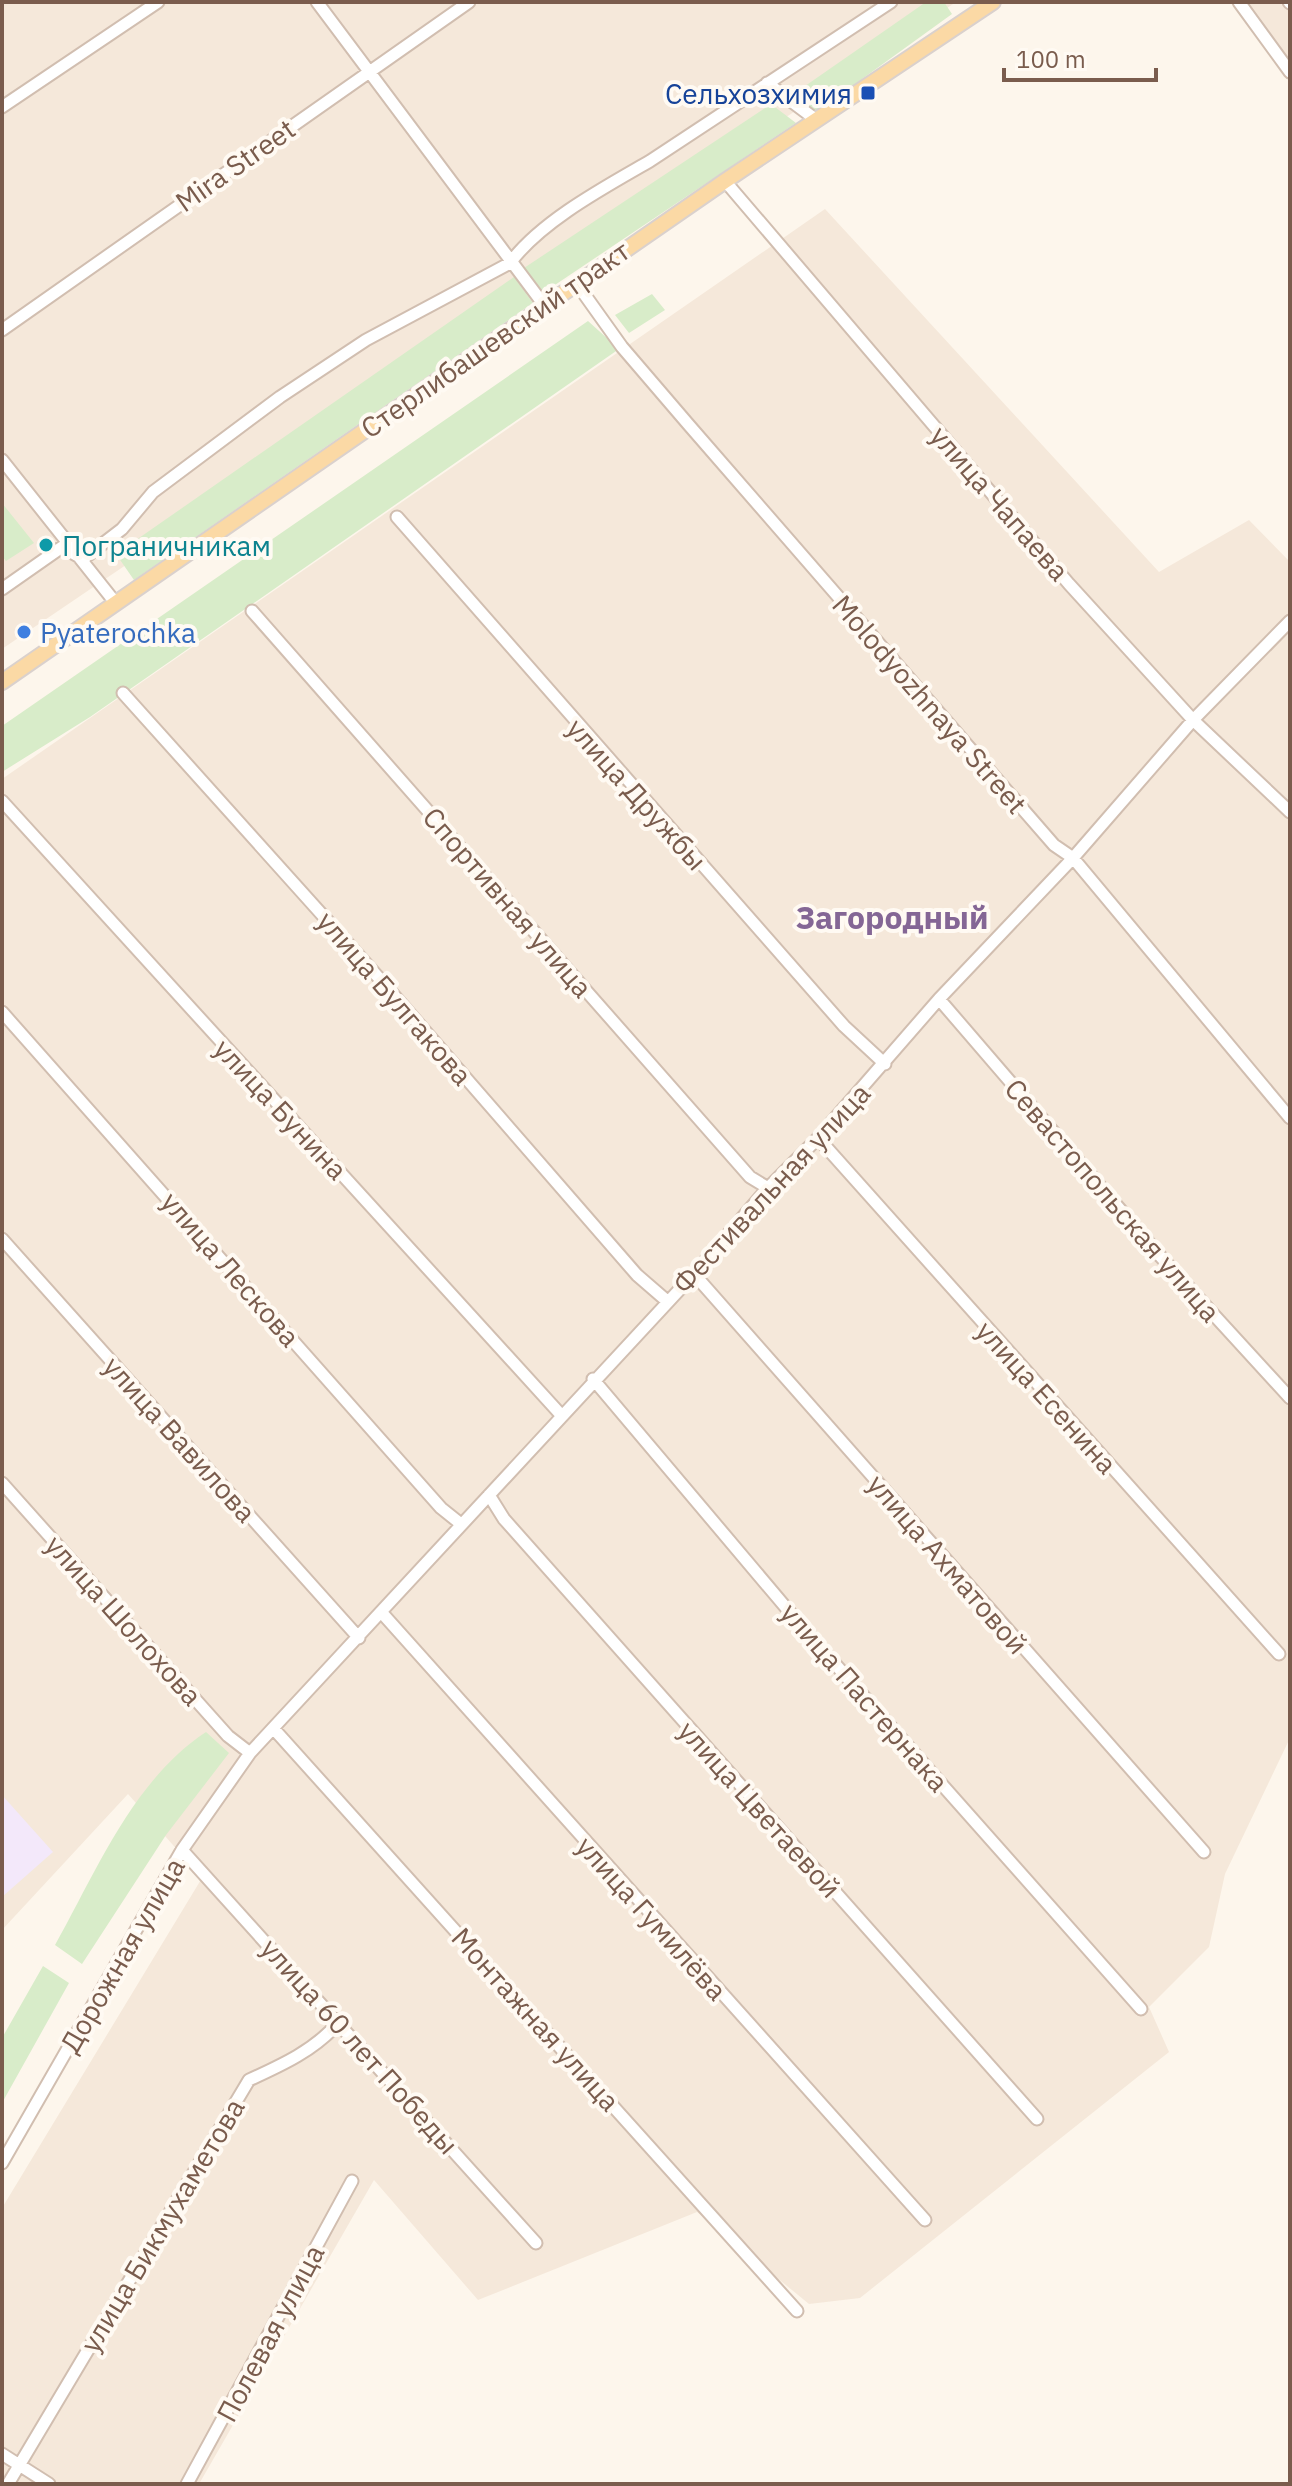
<svg xmlns="http://www.w3.org/2000/svg" width="1292" height="2486" font-family="'IBM Plex Sans',sans-serif">
<rect width="100%" height="100%" fill="#fdf6ec"/>
<!-- residential -->
<path fill="#f5e8da" d="M 2,2 L 956,2 L 2,649 Z
M 1242,2 L 1290,2 L 1290,61 Z
M 825,209 L 1159,572 L 1249,520 L 1290,562 L 1290,1738 L 1225,1874 L 1209,1947 L 1149,2007 L 1169,2052 L 860,2298 L 809,2304 L 697,2212 L 478,2300 L 374,2180 L 199,2484 L 2,2484 L 2,2208 L 202,1878 L 128,1794 L 2,1930 L 2,779 Z"/>
<!-- education -->
<path fill="#f3e8fa" d="M 2,1795 L 53,1852 L 2,1897 Z"/>
<!-- green -->
<path fill="#d8ecc9" d="M 926,2 L 944,2 L 952,14 L 815,113 L 795,93 Z
M 771,104 L 796,123 L 543,293 L 524,268 Z
M 514,277 L 533,303 L 134,580 L 116,554 Z
M 652,294 L 665,310 L 629,333 L 615,315 Z
M 588,321 L 619,349 L 90,717 L 2,772 L 2,726 Z
M 2,503 L 34,543 L 6,561 L 2,556 Z
M 206,1732 L 229,1753 L 166,1835 L 82,1964 L 55,1945 C 96,1872 133,1780 206,1732 Z
M 43,1966 L 69,1983 L 2,2103 L 2,2038 Z"/>
<g fill="none" stroke-linecap="round" stroke-linejoin="round">
<defs>
<path id="minor" d="M 317,2 L 544,305
M 1239,2 L 1290,72
M 1289,2 L 1290,3
M 767,83 L 815,119
M 2,107 L 158,2
M 725,181 L 1069,584 L 1193,720 L 1290,812
M 577,284 L 622,347 L 688,424 L 1054,845 L 1073,858 L 1290,1118
M 2,330 L 469,2
M 2,460 L 114,601
M 397,517 L 844,1026 L 885,1064
M 2,589 L 62,547 L 83,559 L 122,529 L 153,492 L 280,397 L 366,340 L 510,263 C 541,221 605,187 650,161 L 891,2
M 252,611 L 750,1177 L 768,1188
M 123,693 L 378,977 L 637,1275 L 667,1301
M 2,801 L 562,1416
M 939,999 L 1161,1257 L 1290,1398
M 2,1012 L 441,1508 L 461,1524
M 818,1138 L 1279,1654
M 2,1239 L 359,1638
M 694,1274 L 1204,1852
M 593,1379 L 804,1629 L 1141,2009
M 2,1483 L 228,1736 L 250,1753
M 489,1495 L 504,1519 L 1037,2119
M 382,1613 L 925,2220
M 273,1728 L 797,2311
M 182,1850 L 536,2243
M 2,2163 L 182,1850 L 250,1753 L 694,1274 L 768,1188 L 818,1138 L 939,999 L 1073,858 L 1193,720 L 1290,621
M 2,2454 L 49,2484
M 8,2484 L 249,2080 C 282,2065 315,2050 339,2022
M 187,2484 L 352,2181"/>
<path id="major" d="M 2,682 L 725,181 L 993,2"/>
</defs>
<!-- minor casing -->
<use href="#minor" stroke="#d1beb0" stroke-width="15"/>
<!-- major casing -->
<use href="#major" stroke="#dad1cd" stroke-width="18"/>
<!-- minor -->
<use href="#minor" stroke="#fff" stroke-width="11"/>
<!-- major -->
<use href="#major" stroke="#fbd9a5" stroke-width="14"/>
</g>
<!-- markers -->
<rect fill="#1a4fb4" stroke="#fffaf3" stroke-width="3" x="860" y="85" width="16" height="16" rx="4"/>
<circle fill="#0f9aa8" stroke="#fffaf3" stroke-width="3" cx="46" cy="545" r="8"/>
<circle fill="#3f7fe0" stroke="#fffaf3" stroke-width="3" cx="24" cy="632" r="8"/>
<g text-anchor="middle" dominant-baseline="central" stroke-width="8" stroke-linejoin="round" paint-order="stroke">
<!-- transit labels -->
<g font-size="28" fill="#164399" stroke="#fffaf3" text-anchor="end">
<text x="852" y="93">Сельхозхимия</text>
</g>
<!-- street labels -->
<g font-size="28" fill="#7a5c4d" stroke="#fffaf3">
<text transform="translate(235 165) rotate(-35)">Mira Street</text>
<text transform="translate(495 339) rotate(-35)">Стерлибашевский тракт</text>
<text transform="translate(1000 503) rotate(49)">улица Чапаева</text>
<text transform="translate(930 704) rotate(49)">Molodyozhnaya Street</text>
<text transform="translate(637 794) rotate(48)">улица Дружбы</text>
<text transform="translate(508 902) rotate(49)">Спортивная улица</text>
<text transform="translate(395 998) rotate(49)">улица Булгакова</text>
<text transform="translate(281 1109) rotate(47)">улица Бунина</text>
<text transform="translate(771 1188) rotate(-47)">Фестивальная улица</text>
<text transform="translate(1113 1200) rotate(49)">Севастопольская улица</text>
<text transform="translate(231 1269) rotate(49)">улица Лескова</text>
<text transform="translate(1047 1397) rotate(48)">улица Есенина</text>
<text transform="translate(180 1439) rotate(48)">улица Вавилова</text>
<text transform="translate(948 1564) rotate(49)">улица Ахматовой</text>
<text transform="translate(124 1620) rotate(48)">улица Шолохова</text>
<text transform="translate(865 1697) rotate(49)">улица Пастернака</text>
<text transform="translate(760 1809) rotate(48)">улица Цветаевой</text>
<text transform="translate(652 1918) rotate(48)">улица Гумилёва</text>
<text transform="translate(122 1955) rotate(-60)">Дорожная улица</text>
<text transform="translate(536 2019) rotate(48)">Монтажная улица</text>
<text transform="translate(360 2046) rotate(48)">улица 60 лет Победы</text>
<text transform="translate(162 2225) rotate(-59)">улица Бикмухаметова</text>
<text transform="translate(270 2333) rotate(-62)">Полевая улица</text>
</g>
<!-- culture labels -->
<g font-size="28" fill="#0d838f" stroke="#fffaf3" text-anchor="start">
<text x="62" y="545">Пограничникам</text>
</g>
<!-- shop labels -->
<g font-size="28" fill="#366cbe" stroke="#fffaf3" text-anchor="start">
<text x="40" y="632">Pyaterochka</text>
</g>
<!-- quarter labels -->
<g font-size="32" font-weight="bold" fill="#846695" stroke="#fffaf3">
<text x="892" y="917">Загородный</text>
</g>
</g>
<!-- border -->
<rect width="1292" height="2486" fill="none" stroke="#7a5c4d" stroke-width="8"/>
<!-- scale -->
<path d="M1004 68v12h152v-12" fill="none" stroke="#7a5c4d" stroke-width="4"/>
<text x="1016" y="68" font-size="24" fill="#7a5c4d" stroke="#fffaf3" stroke-width="6" paint-order="stroke">100 m</text>
</svg>
